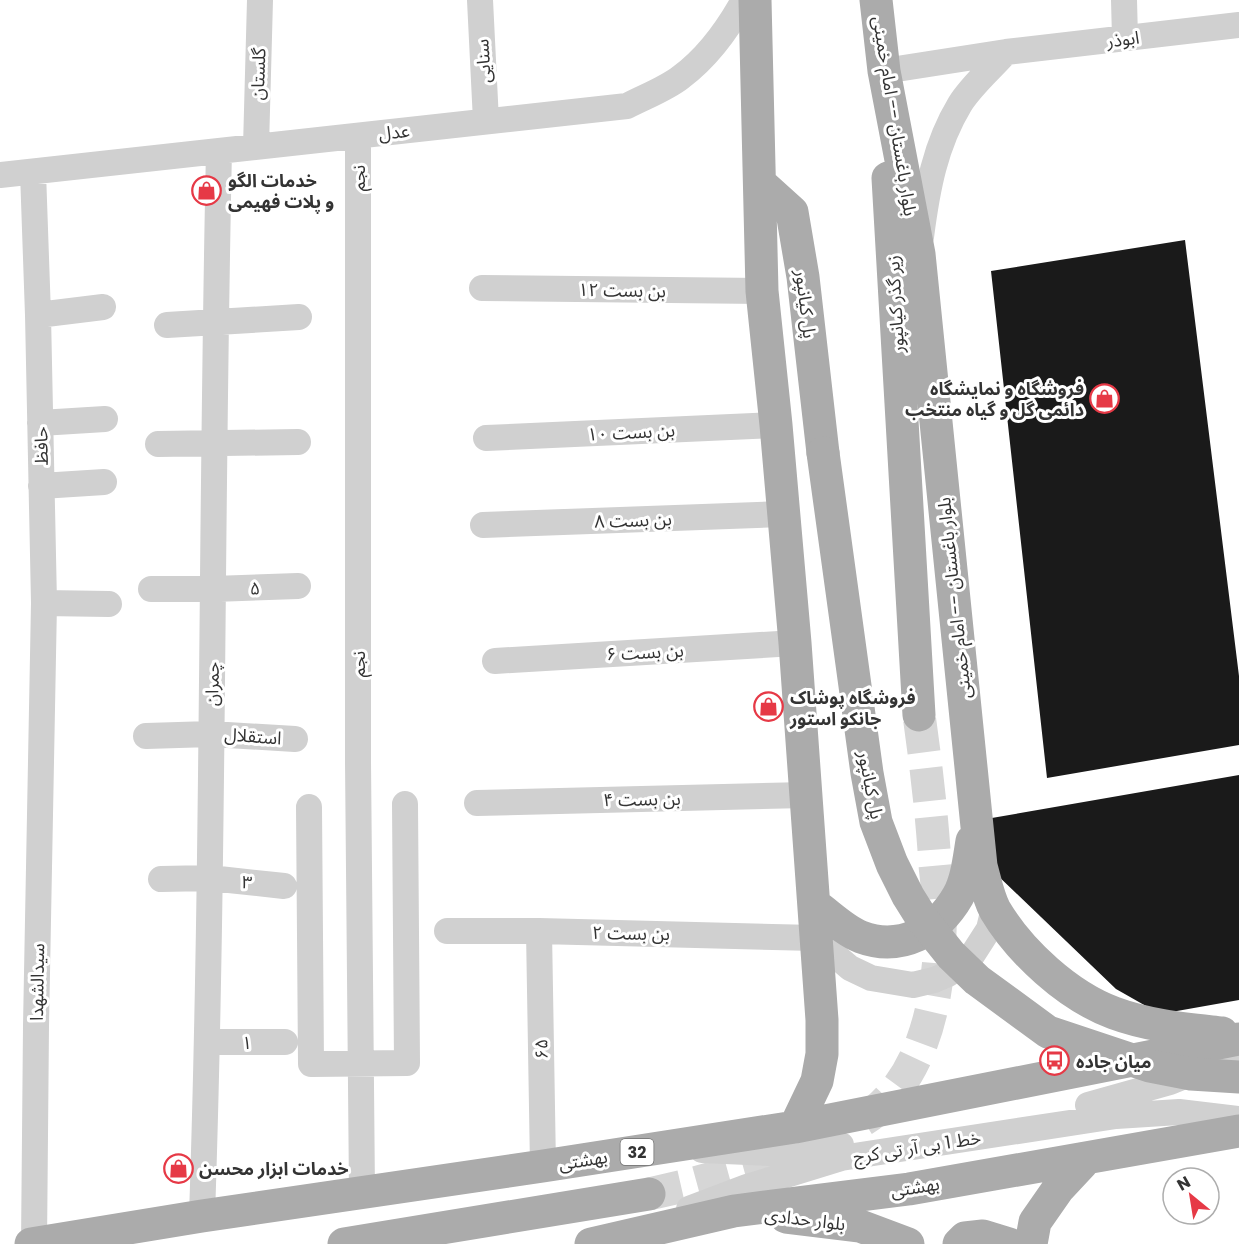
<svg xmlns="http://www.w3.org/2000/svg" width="1239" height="1244" font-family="Poppins,'Noto Sans Arabic',sans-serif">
<rect width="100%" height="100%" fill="#fff"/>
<!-- building -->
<path fill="#1a1a1a" d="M 1185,240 L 1239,676 L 1239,745 L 1047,778 L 991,271 Z
M 1239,775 L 1239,1000 L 1160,1014 L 1116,989 L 994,872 L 986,819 Z"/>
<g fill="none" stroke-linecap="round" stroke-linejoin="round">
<!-- major-tunnel -->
<path stroke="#d6d6d6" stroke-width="33" stroke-dasharray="33 16" stroke-linecap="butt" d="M 863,1120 C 923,1082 939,1000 940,933 C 941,911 937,887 935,865 C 932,815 926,765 919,715
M 649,1194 L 684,1186 L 753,1167 L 799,1148"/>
<!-- minor -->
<path stroke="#d0d0d0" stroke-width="26" d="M 480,0 L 486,121
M 1124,0 L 1125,38
M 884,71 L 1006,52 L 1239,25
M 358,136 L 358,762 L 362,1193
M 256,147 L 260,0
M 33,172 L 38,315 L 44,603 L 36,1026 L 34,1244
M 0,175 L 627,106 C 644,97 666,89 681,77 C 708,57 728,29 744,0
M 921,237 C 927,190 935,145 960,104 C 972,85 992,68 1006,52
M 482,288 L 762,291
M 38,315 L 103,307
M 167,325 L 299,317
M 40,423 L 105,419
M 486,438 L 776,425
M 158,444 L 298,442
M 41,486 L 104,482
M 483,525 L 783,514
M 151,589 L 213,589 L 298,586
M 44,603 L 109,604
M 495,661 L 795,643
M 146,736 L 211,734 L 295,739
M 477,803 L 806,795
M 309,807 L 311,1064 L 407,1063 L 405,804
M 161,879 L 210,878 L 284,886
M 447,931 L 539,931 L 815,938 L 850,968 L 871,978 L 913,985 L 934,980 L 948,974 L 971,957 L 989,929 L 994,908
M 539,931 L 543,1166
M 208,1042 L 285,1042
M 1088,1105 L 1170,1082 L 1222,1061 L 1239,1058
M 702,1150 L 769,1153 L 841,1145
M 689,1209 L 747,1187 L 841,1158 L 1116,1116 L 1179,1112 L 1239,1119
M 202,1216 C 214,861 211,506 219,151"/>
<!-- major -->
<path stroke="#ababab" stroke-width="33" d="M 755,0 L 762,291 L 776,425 L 795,643 L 822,1020 L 822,1054 L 817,1081 L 795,1127
M 876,0 L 884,71 L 919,254 L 981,866 C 985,880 988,897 995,910 C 1020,952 1068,996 1114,1013 C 1149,1026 1186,1029 1222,1033
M 888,178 L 919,715
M 761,184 L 792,212 L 803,277 L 823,453
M 815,905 C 829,915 845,931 861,937 C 901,952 938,931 958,896 C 967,880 969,859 972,841
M 786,1217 L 860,1226 L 908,1244
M 31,1244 L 202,1216 L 543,1166 L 795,1127 L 1239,1039
M 344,1244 L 649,1194
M 591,1244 L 734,1211 L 909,1189 L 1239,1131
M 959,1244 L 965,1238 L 983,1236 L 1009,1244
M 1031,1244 L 1035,1222 L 1058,1189 L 1086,1159"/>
<!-- major-bridge -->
<path stroke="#ababab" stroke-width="33" d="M 823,453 L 867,773 L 876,822 L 892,864 L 908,896 L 923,920 L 951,955 L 977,980 L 1048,1032 L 1150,1066 L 1191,1074 L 1239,1077"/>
</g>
<!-- icons -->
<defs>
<symbol id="shop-ring" viewBox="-11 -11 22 22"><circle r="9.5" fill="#fff" stroke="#e63946" stroke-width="1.5"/><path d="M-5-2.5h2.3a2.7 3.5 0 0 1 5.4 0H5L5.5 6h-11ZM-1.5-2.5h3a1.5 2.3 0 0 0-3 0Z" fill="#e63946"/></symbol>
<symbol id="bus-ring" viewBox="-11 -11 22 22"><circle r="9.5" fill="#fff" stroke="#e63946" stroke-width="1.5"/><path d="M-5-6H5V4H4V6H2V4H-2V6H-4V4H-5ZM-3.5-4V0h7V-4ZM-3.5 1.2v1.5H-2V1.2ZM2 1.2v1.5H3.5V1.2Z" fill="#e63946"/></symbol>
</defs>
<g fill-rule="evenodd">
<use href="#shop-ring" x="190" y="174" width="33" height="33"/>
<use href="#shop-ring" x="1088" y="382" width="33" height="33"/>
<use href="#shop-ring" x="752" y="690" width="33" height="33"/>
<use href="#bus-ring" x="1038" y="1044" width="33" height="33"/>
<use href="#shop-ring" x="162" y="1152" width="33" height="33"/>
</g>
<g text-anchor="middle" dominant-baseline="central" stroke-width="6" stroke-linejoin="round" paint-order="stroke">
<!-- shield labels -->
<rect fill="#fff" stroke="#707070" stroke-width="1.5" x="620.5" y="1139" width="33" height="26" rx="4.5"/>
<g font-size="16" font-weight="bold" fill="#333">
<text x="637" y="1152">32</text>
</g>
<!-- street labels -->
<g font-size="18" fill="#333" stroke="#fff">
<text transform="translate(1123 39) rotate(-7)">ابوذر</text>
<text transform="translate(483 61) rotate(-93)">سنایی</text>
<text transform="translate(258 74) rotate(-88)">گلستان</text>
<text transform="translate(895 116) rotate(81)">بلوار باغستان -- امام خمینی</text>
<text transform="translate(394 132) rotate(-6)">عدل</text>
<text transform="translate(358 178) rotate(-90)">نجم</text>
<text transform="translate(622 290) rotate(1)">بن بست ۱۲</text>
<text transform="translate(806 304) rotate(83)">پل کیانپور</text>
<text transform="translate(895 304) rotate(-93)">زیر گذر کیانپور</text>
<text transform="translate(631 432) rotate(-3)">بن بست ۱۰</text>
<text transform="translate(41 446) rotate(-91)">حافظ</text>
<text transform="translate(633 520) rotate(-2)">بن بست ۸</text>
<text transform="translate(255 588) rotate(-2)">۵</text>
<text transform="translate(954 598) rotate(-96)">بلوار باغستان -- امام خمینی</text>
<text transform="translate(645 652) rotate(-3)">بن بست ۶</text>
<text transform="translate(358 664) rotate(-90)">نجم</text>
<text transform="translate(212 684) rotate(-89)">چمران</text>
<text transform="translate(253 736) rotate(4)">استقلال</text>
<text transform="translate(871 785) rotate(79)">پل کیانپور</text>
<text transform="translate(642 799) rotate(-1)">بن بست ۴</text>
<text transform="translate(247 882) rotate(6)">۳</text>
<text transform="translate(631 933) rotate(1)">بن بست ۲</text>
<text transform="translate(37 982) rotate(-89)">سیدالشهدا</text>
<text x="247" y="1042">۱</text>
<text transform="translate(541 1049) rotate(-91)">۶۵</text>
<text transform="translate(917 1147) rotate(-9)">خط 1 بی آر تی کرج</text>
<text transform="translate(583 1160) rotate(-9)">بهشتى</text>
<text transform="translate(915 1187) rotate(-9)">بهشتی</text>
<text transform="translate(805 1219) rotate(7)">بلوار حدادی</text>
</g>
<!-- poi labels -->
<g font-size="18" font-weight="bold" fill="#333" stroke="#fff" text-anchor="start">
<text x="228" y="180">خدمات الگو<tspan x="228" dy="21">و پلات فهیمی</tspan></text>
<text x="1084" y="388" text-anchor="end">فروشگاه و نمایشگاه<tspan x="1084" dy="21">دائمی گل و گیاه منتخب</tspan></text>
<text x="790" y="697">فروشگاه پوشاک<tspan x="790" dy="21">جانکو استور</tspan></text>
<text x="1076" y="1061">میان جاده</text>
<text x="199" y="1168">خدمات ابزار محسن</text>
</g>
</g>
<!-- north arrow -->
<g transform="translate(1191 1196) rotate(330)"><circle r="28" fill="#ffffff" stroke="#adadad" stroke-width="1.5"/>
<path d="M0-4.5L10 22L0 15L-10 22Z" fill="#e63946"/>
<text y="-9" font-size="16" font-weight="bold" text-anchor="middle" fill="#333333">N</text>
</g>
</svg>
